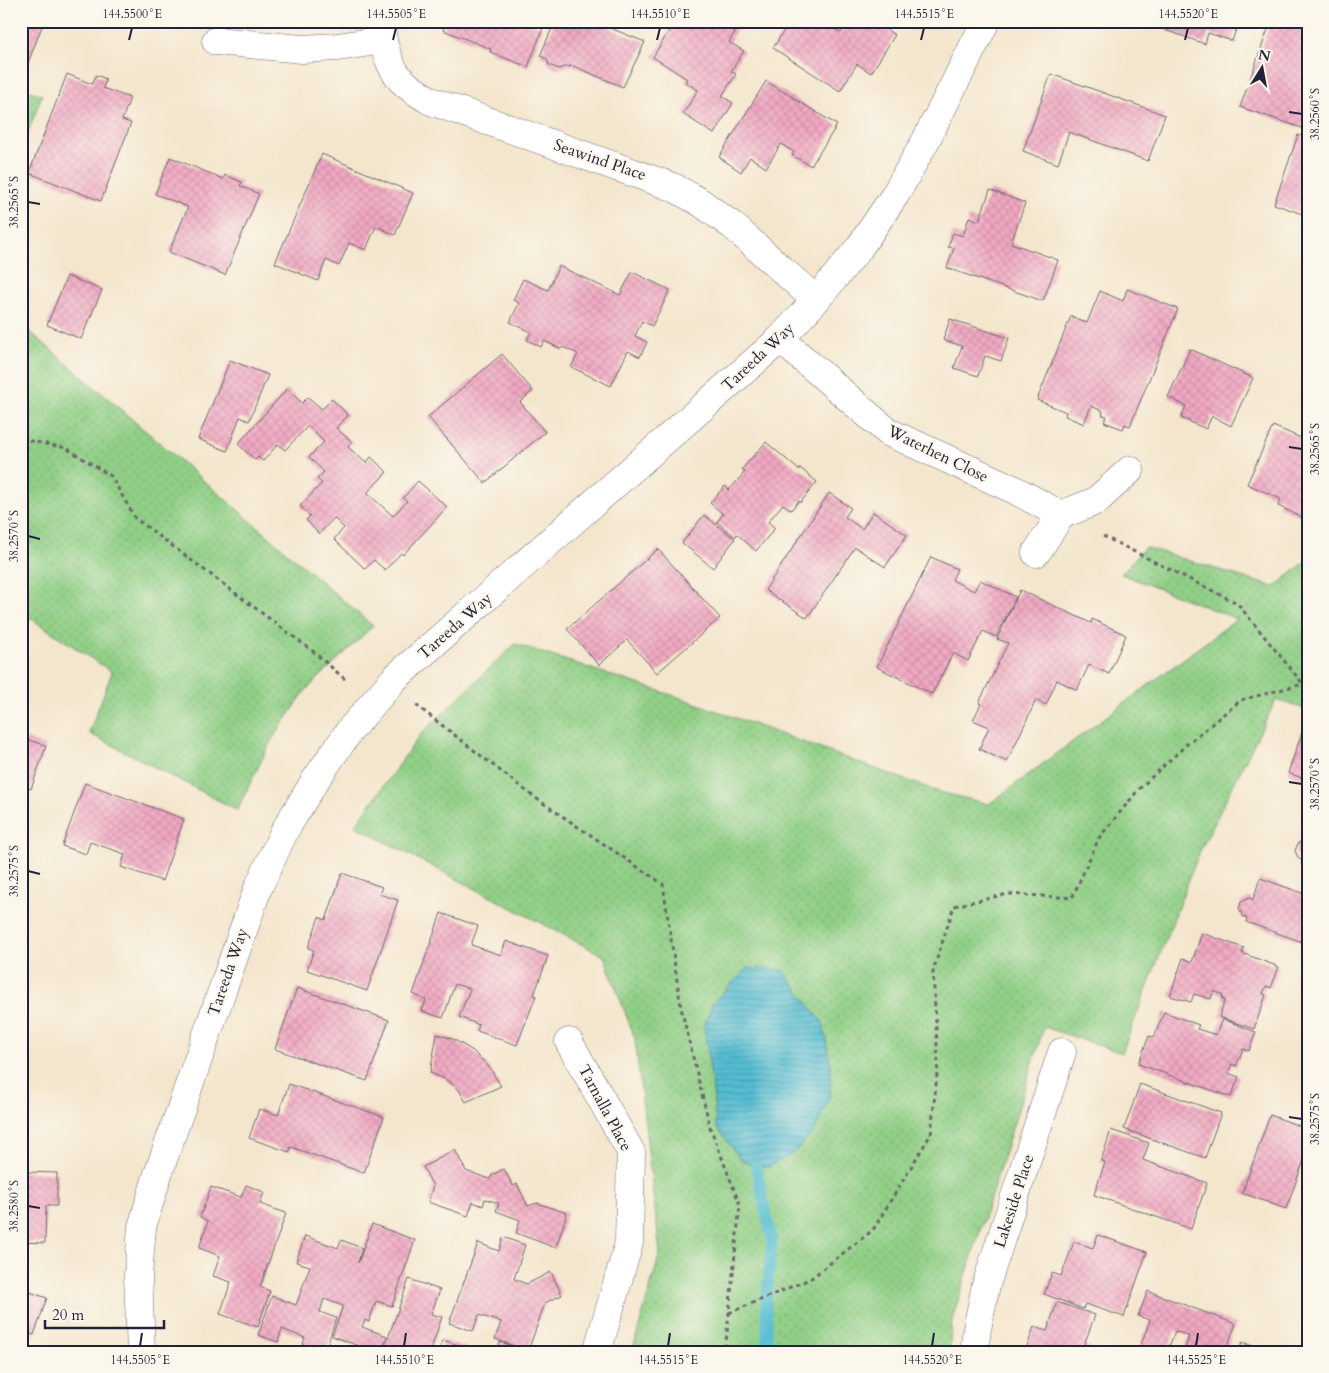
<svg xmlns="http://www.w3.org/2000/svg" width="1329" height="1373" font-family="Cardo,serif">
<defs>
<pattern id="park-dots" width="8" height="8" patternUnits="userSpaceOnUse" patternTransform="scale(1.25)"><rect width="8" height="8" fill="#90cf86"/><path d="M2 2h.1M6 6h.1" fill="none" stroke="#7cb175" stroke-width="1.8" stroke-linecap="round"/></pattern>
<pattern id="water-rules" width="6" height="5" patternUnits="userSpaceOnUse" patternTransform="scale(1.25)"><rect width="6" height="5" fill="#55bdd2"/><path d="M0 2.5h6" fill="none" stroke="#4699ac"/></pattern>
<pattern id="building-cross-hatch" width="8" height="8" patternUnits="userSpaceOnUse" patternTransform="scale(1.25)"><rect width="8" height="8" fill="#f1a9c2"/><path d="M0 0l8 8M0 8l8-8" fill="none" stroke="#ce91a8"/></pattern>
</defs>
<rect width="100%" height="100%" fill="#fbf7ec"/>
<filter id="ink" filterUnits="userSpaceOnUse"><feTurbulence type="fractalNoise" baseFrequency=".02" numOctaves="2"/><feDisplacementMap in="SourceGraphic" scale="10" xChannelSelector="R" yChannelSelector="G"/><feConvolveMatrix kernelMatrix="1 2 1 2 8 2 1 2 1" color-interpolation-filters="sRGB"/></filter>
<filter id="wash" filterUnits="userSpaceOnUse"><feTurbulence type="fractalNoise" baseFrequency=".0096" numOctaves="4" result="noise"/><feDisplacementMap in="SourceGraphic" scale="20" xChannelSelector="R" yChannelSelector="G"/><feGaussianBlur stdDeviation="1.12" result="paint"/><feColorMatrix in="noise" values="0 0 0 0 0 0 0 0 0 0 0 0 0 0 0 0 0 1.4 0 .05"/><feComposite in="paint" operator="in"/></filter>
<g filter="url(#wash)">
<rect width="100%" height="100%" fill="#f4e6cd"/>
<!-- park -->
<path fill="url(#park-dots)" stroke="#597860" d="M 21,88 L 42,95 L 21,151 Z
M 21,324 L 373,626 L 306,690 L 271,741 L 237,810 L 89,733 L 112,672 L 21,612 Z
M 1145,547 L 1274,587 L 1308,560 L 1308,710 L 1276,700 L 1199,853 L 1122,1053 L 1044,1027 L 952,1320 L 949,1352 L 632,1352 L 660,1253 L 635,1039 L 604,956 L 355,826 L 420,735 L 515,644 L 687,700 L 939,792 L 989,804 L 1237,619 L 1121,574 Z"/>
<!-- water -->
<path fill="url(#water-rules)" stroke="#3c7086" d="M 747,968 L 783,970 L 823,1023 L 831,1066 L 830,1096 L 815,1130 L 795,1152 L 768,1167 L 756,1166 L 741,1160 L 716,1126 L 713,1090 L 704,1027 L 712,1004 Z"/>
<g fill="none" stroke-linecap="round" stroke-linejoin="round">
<!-- stream -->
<path stroke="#55bdd2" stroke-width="11" d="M 756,1166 L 772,1240 L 766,1305 L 768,1352"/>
</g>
<g id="blocks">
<!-- building -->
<path fill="url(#building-cross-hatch)" d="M 21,21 L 44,21 L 21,81 Z
M 447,21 L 526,21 L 543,28 L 528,67 L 490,52 L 491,49 L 443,30 Z
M 555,21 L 612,21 L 610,28 L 645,42 L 623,87 L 571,65 L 570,67 L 566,66 L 559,69 L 549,65 L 547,59 L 540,56 Z
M 675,21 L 731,21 L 739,26 L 729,42 L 744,51 L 731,71 L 736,74 L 722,96 L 733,103 L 714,134 L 683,114 L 698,90 L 685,82 L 687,79 L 653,57 Z
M 790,21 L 822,21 L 841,33 L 848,21 L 872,21 L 895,35 L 871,73 L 857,64 L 840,91 L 773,48 Z
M 1168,21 L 1239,21 L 1232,41 L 1208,33 L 1205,44 L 1165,30 Z
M 1271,21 L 1308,21 L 1308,111 L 1302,128 L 1240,107 Z
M 67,74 L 92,84 L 96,75 L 106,79 L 103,88 L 130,98 L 122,120 L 131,123 L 101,201 L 29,173 Z
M 1051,74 L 1165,115 L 1148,161 L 1069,132 L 1058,164 L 1023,151 Z
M 766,81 L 837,125 L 811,166 L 792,155 L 794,152 L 781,144 L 766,168 L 750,157 L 741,172 L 719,157 Z
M 1298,135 L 1308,138 L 1308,216 L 1274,204 Z
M 322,154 L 413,193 L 395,235 L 376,226 L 366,250 L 349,243 L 339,266 L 326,260 L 318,281 L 275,263 Z
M 170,157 L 223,179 L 225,175 L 242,182 L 240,186 L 259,194 L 225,275 L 169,252 L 188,207 L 155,194 Z
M 990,190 L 1025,203 L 1011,243 L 1058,260 L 1043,301 L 947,268 L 954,248 L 948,247 L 953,233 L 963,236 L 969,217 L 979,221 Z
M 559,266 L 620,295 L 632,272 L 670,290 L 652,326 L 642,321 L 635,336 L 647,342 L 640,357 L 628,351 L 611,386 L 571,367 L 578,354 L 563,347 L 561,349 L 544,341 L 541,347 L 527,340 L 531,332 L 510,322 L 519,303 L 513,300 L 523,279 L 548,290 Z
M 67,276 L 102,290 L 81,339 L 47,325 Z
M 1127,289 L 1178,309 L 1130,426 L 1125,424 L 1123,429 L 1104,422 L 1107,416 L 1102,415 L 1103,411 L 1091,406 L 1084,424 L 1065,416 L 1066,412 L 1037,400 L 1071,316 L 1087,323 L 1100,291 L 1123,301 Z
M 950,319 L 1009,338 L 1001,361 L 985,356 L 978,376 L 954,368 L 962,346 L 943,340 Z
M 1190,349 L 1253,378 L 1231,426 L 1212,416 L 1206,429 L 1181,418 L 1186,406 L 1168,397 Z
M 502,354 L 533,391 L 520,402 L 545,432 L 485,483 L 428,417 Z
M 230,360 L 268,375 L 249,421 L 240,417 L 227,451 L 198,439 Z
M 287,389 L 302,403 L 308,397 L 322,409 L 332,399 L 348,415 L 336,428 L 352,442 L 348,447 L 366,463 L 371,457 L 387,472 L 367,493 L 393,516 L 407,501 L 403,498 L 418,481 L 447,507 L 403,555 L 401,553 L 385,570 L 374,560 L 365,569 L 334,539 L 344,528 L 334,518 L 319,534 L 306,520 L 310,516 L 300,506 L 322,483 L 317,479 L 324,472 L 309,457 L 324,442 L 308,426 L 285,450 L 278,444 L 263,461 L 258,457 L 255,460 L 238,444 Z
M 1273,426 L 1308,441 L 1308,520 L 1278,506 L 1281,499 L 1247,484 Z
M 766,442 L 799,470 L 800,468 L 817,482 L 800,503 L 799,501 L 791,510 L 783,504 L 768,522 L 775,528 L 756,551 L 737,534 L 735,537 L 717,522 L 723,514 L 710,503 L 725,486 L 729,490 L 745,472 L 742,469 Z
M 829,493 L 851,508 L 845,517 L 862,529 L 873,512 L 907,535 L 885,567 L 855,547 L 807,618 L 765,590 Z
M 704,515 L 735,539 L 713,568 L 682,543 Z
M 658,549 L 720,618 L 657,673 L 627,640 L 599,665 L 567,629 Z
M 931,557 L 957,569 L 952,580 L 974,591 L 980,580 L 1016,597 L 996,637 L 983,631 L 968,661 L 953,653 L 932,694 L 877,667 Z
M 1020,590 L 1091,623 L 1092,619 L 1126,635 L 1109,674 L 1089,665 L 1077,690 L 1057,680 L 1046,705 L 1036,700 L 1007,762 L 979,749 L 989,727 L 973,720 L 981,704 L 979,703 L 1008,643 L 997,639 Z
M 1304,727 L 1308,728 L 1308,780 L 1288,773 Z
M 21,737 L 46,746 L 31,789 L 21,785 Z
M 85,783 L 184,819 L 162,881 L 121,867 L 125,854 L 90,842 L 86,854 L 62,846 Z
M 1308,840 L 1308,866 L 1301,864 L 1303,860 L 1299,859 L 1295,851 L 1298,843 Z
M 342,873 L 382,887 L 379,894 L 398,900 L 367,991 L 307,970 L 314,950 L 308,948 L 319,917 L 326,920 Z
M 1260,878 L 1308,895 L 1308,944 L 1246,922 L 1247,918 L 1243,917 L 1239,909 L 1241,902 L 1249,898 L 1253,900 Z
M 441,913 L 478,926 L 471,945 L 501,955 L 506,941 L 548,956 L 534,995 L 536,996 L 517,1045 L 477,1031 L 479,1025 L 459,1017 L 470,989 L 455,984 L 443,1018 L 422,1011 L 426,1000 L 413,994 Z
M 1202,933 L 1244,948 L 1242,953 L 1279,967 L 1271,988 L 1266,986 L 1263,994 L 1266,995 L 1254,1029 L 1219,1017 L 1225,1000 L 1222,999 L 1223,995 L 1214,991 L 1211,999 L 1194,994 L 1191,1002 L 1170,996 L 1183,958 L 1192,962 Z
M 297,988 L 389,1020 L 367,1081 L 275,1049 Z
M 1164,1012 L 1199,1025 L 1197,1029 L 1216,1035 L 1222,1019 L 1256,1032 L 1249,1051 L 1243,1049 L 1236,1066 L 1232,1064 L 1228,1073 L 1239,1077 L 1231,1097 L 1138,1064 L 1149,1036 L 1154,1037 Z
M 437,1034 L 453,1039 L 473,1051 L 489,1067 L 501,1086 L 466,1102 L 459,1090 L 445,1079 L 430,1073 Z
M 289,1084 L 384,1117 L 364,1173 L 291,1147 L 289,1152 L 249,1138 L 259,1109 L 278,1115 Z
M 1140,1084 L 1221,1113 L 1205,1158 L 1124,1129 Z
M 1270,1115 L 1308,1129 L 1308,1149 L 1286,1209 L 1242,1193 Z
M 1111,1130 L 1149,1143 L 1143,1160 L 1207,1183 L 1191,1229 L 1094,1195 L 1105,1162 L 1101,1161 Z
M 455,1150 L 466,1171 L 490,1179 L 492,1175 L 504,1169 L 513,1186 L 517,1184 L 528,1206 L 537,1203 L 567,1213 L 556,1248 L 516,1233 L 520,1220 L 496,1211 L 499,1203 L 485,1199 L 483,1206 L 473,1202 L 468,1216 L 428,1202 L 433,1186 L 423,1167 Z
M 21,1172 L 57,1173 L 57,1206 L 46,1206 L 45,1243 L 21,1242 Z
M 246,1185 L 264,1192 L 260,1204 L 286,1213 L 260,1287 L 270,1291 L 258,1327 L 220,1314 L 231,1282 L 213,1276 L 220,1256 L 199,1248 L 208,1221 L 200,1217 L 211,1187 L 241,1197 Z
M 372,1224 L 415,1240 L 392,1306 L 376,1301 L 369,1322 L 365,1320 L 362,1327 L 387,1336 L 382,1352 L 359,1352 L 361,1347 L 332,1336 L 343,1306 L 324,1299 L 320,1312 L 336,1318 L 325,1352 L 300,1352 L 305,1338 L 282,1329 L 278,1342 L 258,1335 L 272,1296 L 296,1305 L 310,1266 L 296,1262 L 305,1236 L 338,1248 L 341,1240 L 362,1248 L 358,1263 Z
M 1098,1235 L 1147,1252 L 1124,1317 L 1085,1304 L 1083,1309 L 1044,1294 L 1052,1273 L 1061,1276 L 1074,1242 L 1093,1248 Z
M 503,1237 L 525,1245 L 514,1279 L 527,1284 L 551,1272 L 562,1295 L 545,1303 L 528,1351 L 495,1339 L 501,1322 L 479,1315 L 473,1331 L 449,1323 L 478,1243 L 499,1251 Z
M 409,1279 L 440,1290 L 431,1314 L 442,1317 L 430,1352 L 408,1350 L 408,1352 L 383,1352 Z
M 21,1289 L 47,1298 L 34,1335 L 21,1330 Z
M 1148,1291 L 1236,1324 L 1226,1349 L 1215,1345 L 1212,1352 L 1184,1352 L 1189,1336 L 1175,1331 L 1167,1352 L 1138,1352 L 1150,1320 L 1138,1316 Z
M 1057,1302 L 1095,1315 L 1084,1345 L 1103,1352 L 1025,1352 L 1034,1327 L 1047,1331 Z
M 443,1340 L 467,1348 L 466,1352 L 439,1352 Z
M 500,1342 L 527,1351 L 527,1352 L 497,1352 Z
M 1242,1342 L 1267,1352 L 1239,1352 Z"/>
</g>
</g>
<g filter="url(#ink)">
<use href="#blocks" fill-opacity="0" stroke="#6c676e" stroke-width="1"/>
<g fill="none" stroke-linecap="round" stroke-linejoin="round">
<defs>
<path id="street" d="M 383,21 C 381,28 382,38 384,45 C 393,77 403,85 431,101 L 673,187 L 700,202 L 733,226 L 816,300
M 216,41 L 302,49 L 338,47 L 383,40
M 780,339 L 888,432 L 1013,489 L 1061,515
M 1036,553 L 1061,515 L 1096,501 L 1130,470
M 569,1042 L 631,1152 L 629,1243 L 597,1352
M 974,1352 L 977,1329 L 986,1285 L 1062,1052"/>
<path id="secondary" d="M 141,1352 L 138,1276 L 142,1227 L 157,1177 L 258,888 L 285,830 L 316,779 L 350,730 L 395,678 L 780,339 L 816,300 L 859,248 L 895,195 L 925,142 L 986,21"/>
</defs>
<!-- street casing -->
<use href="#street" stroke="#6c676e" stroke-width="29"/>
<!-- secondary casing -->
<use href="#secondary" stroke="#6c676e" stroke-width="29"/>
<!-- path -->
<path stroke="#6c676e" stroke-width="3" stroke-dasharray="4 4" stroke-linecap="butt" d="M 21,439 L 66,448 L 111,476 L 135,518 L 314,652 L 347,681
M 1103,536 L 1237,603 L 1303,684
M 416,705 L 534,797 L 663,884 L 681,1008 L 710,1127 L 740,1205 L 725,1352
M 729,1313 L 810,1279 L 873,1230 L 931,1134 L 938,1064 L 933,971 L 954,906 L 1008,894 L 1072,898 L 1099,838 L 1139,789 L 1186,745 L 1241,700 L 1303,684 L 1308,685"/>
<!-- street -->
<use href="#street" stroke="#fff" stroke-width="28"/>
<!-- secondary -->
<use href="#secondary" stroke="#fff" stroke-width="28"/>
</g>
</g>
<!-- ticks -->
<path fill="none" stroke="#22223b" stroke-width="2" d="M 129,40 L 132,28M 393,40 L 396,28M 657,40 L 660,28M 921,40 L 924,28M 1185,40 L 1188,28M 1289,112 L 1302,114M 28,202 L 40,204M 1289,447 L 1302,449M 28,536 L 40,539M 1289,782 L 1302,784M 28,871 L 40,874M 1289,1117 L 1302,1119M 28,1206 L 40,1208M 140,1346 L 142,1333M 404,1346 L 406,1333M 668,1346 L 670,1333M 932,1346 L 934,1333M 1196,1346 L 1198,1333"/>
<g text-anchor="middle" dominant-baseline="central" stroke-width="4" stroke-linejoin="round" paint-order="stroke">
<!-- street labels -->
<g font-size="16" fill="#22223b" stroke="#fbf7ec">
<text transform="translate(600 160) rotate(19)">Seawind Place</text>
<text transform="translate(758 357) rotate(-43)">Tareeda Way</text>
<text transform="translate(938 454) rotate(26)">Waterhen Close</text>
<text transform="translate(455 626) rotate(-41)">Tareeda Way</text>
<text transform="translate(228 972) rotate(-71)">Tareeda Way</text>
<text transform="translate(605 1108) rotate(62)">Tarnalla Place</text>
<text transform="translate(1014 1201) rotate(-72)">Lakeside Place</text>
</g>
</g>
<!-- margin -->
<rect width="1329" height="1373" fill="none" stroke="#fbf7ec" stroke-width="55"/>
<!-- north arrow -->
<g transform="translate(1262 68) rotate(11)" stroke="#fbf7ec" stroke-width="4" paint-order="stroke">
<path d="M0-4L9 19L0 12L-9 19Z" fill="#22223b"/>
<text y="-8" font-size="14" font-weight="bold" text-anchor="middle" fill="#22223b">N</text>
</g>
<!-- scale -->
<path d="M45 1320v8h119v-8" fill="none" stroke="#22223b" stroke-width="2.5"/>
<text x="52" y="1320" font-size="15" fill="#22223b" stroke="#fbf7ec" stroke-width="4" paint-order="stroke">20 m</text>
<rect x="28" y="28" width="1274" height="1318" fill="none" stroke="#22223b" stroke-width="2"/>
<g font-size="12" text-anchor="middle" fill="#22223b">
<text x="132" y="18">144.5500°E</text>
<text x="396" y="18">144.5505°E</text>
<text x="660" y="18">144.5510°E</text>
<text x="924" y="18">144.5515°E</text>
<text x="1188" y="18">144.5520°E</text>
<text transform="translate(1315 114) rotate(-90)" y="4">38.2560°S</text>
<text transform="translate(14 202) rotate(-90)" y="4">38.2565°S</text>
<text transform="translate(1315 449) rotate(-90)" y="4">38.2565°S</text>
<text transform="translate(14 536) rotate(-90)" y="4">38.2570°S</text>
<text transform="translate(1315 784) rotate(-90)" y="4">38.2570°S</text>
<text transform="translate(14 871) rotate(-90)" y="4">38.2575°S</text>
<text transform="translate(1315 1119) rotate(-90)" y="4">38.2575°S</text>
<text transform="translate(14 1206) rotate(-90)" y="4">38.2580°S</text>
<text x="140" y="1364">144.5505°E</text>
<text x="404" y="1364">144.5510°E</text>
<text x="668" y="1364">144.5515°E</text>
<text x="932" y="1364">144.5520°E</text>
<text x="1196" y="1364">144.5525°E</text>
</g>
</svg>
